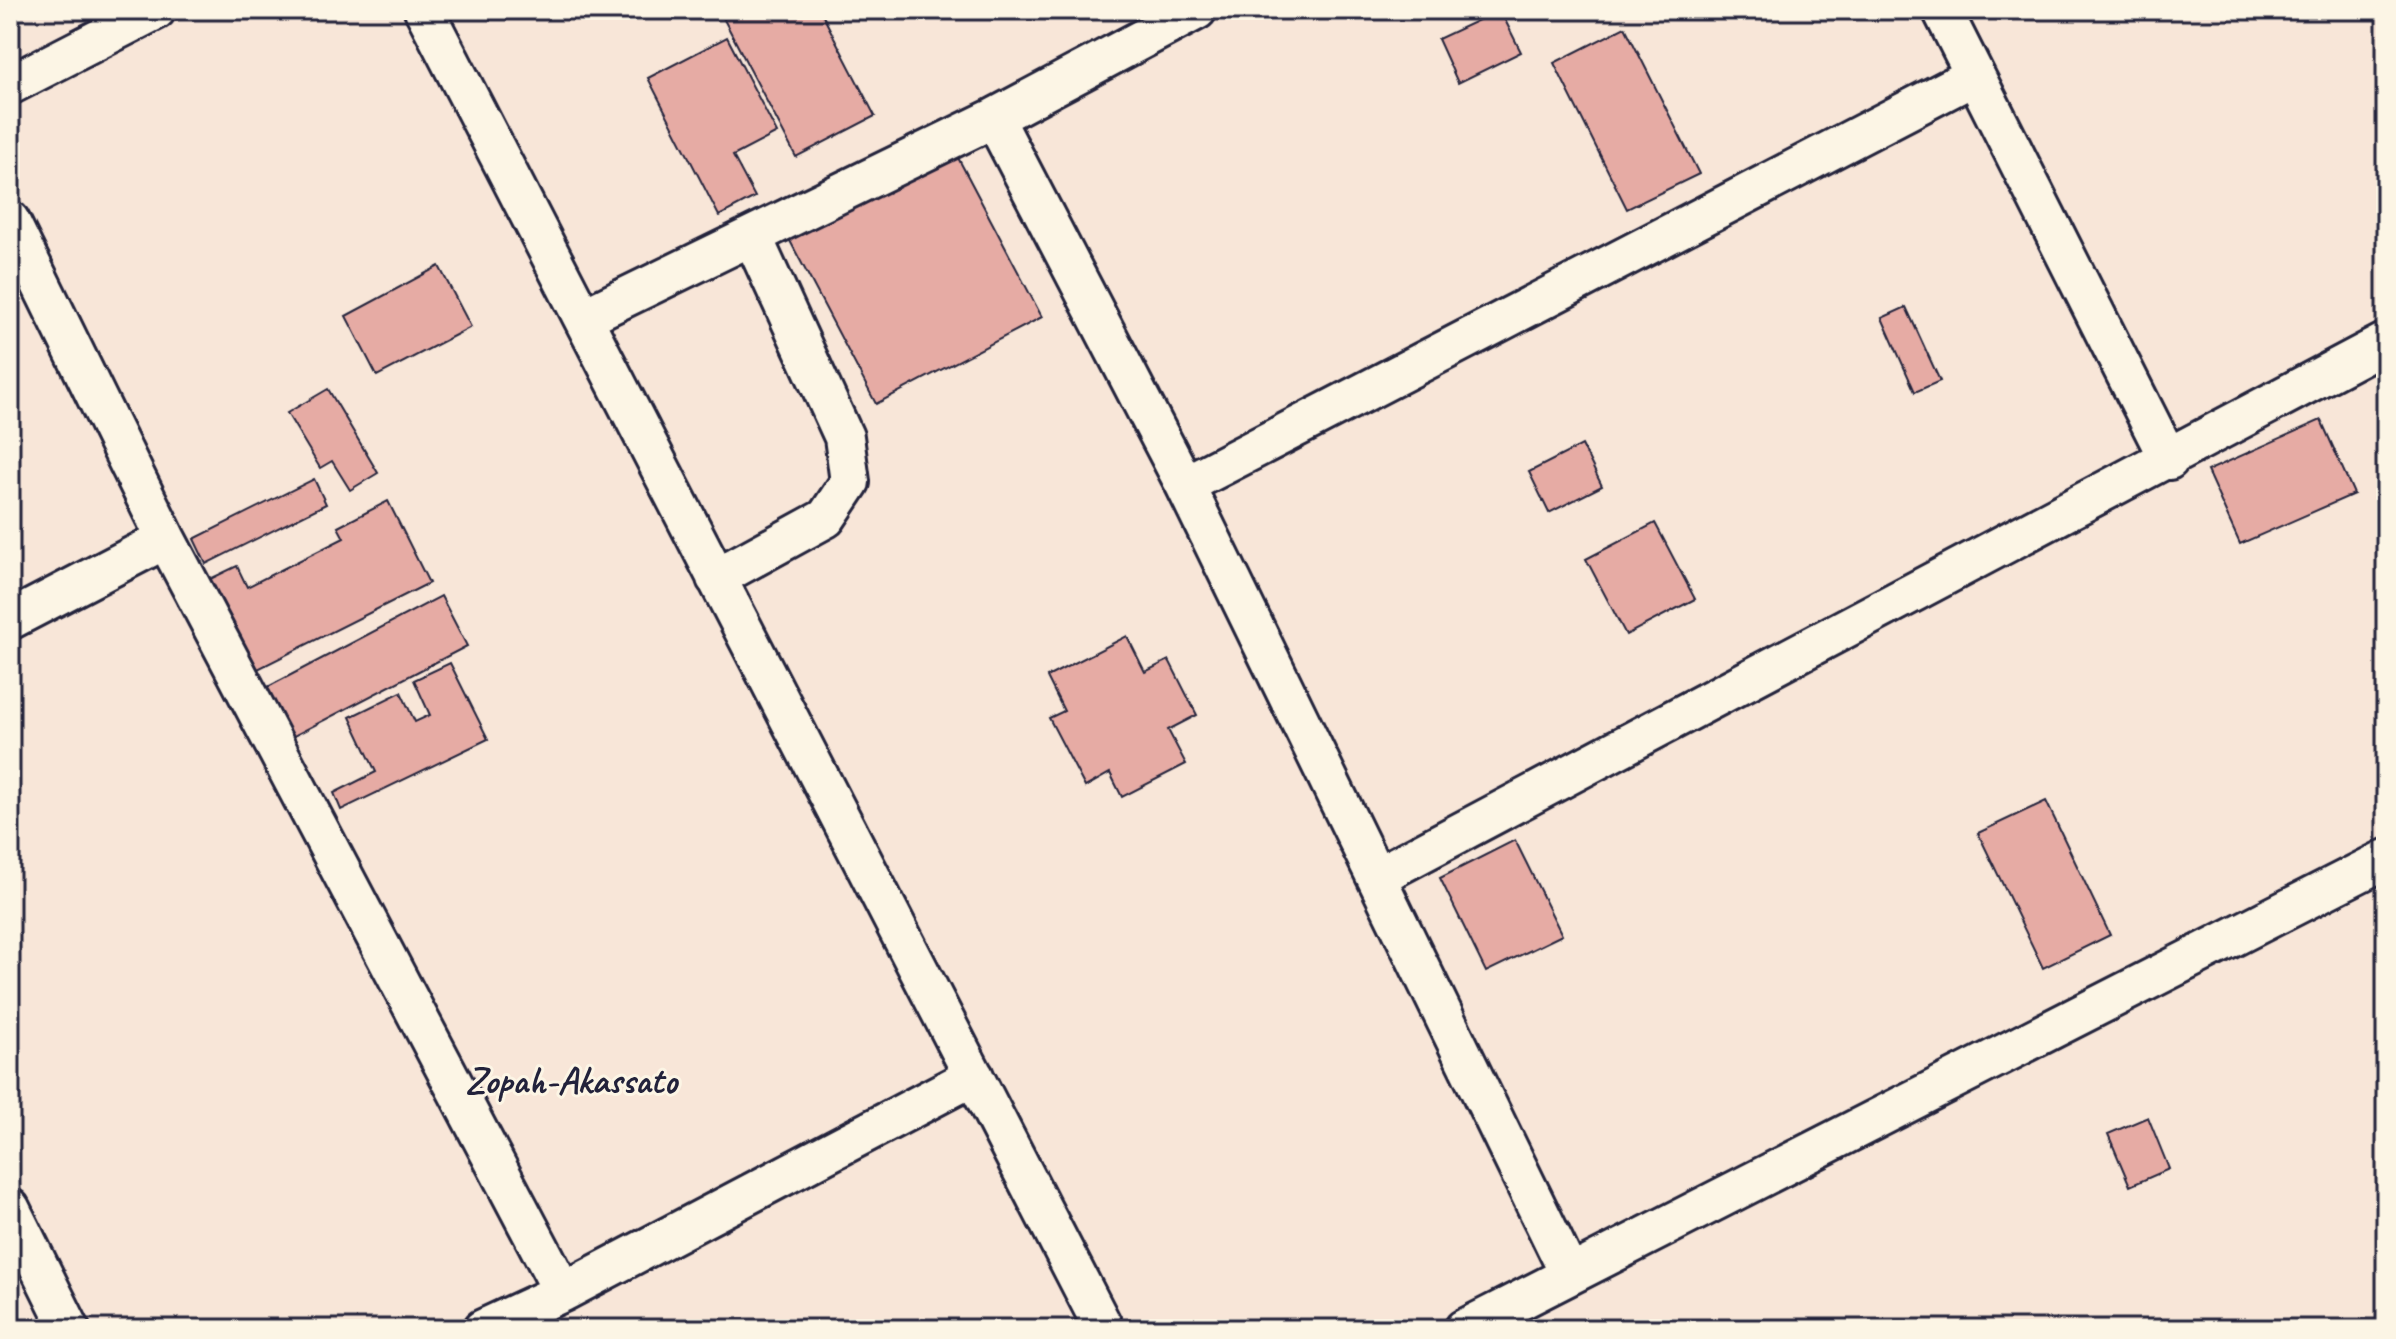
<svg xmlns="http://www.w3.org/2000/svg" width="2396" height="1339" font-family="Caveat,sans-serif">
<rect width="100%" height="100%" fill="#f8e6d8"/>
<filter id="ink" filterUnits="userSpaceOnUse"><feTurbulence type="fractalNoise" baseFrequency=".0125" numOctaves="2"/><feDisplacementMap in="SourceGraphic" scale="16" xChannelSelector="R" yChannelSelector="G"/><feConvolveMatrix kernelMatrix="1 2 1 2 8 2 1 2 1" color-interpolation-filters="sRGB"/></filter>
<g filter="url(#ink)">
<!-- building -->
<path fill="#e6aba4" stroke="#22223b" stroke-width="2" d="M 719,10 L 820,10 L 875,116 L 796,157 Z
M 1500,10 L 1521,52 L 1458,83 L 1438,39 Z
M 1625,27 L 1699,174 L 1627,209 L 1554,63 Z
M 727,37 L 777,133 L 733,156 L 755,197 L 719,216 L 648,78 Z
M 955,152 L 1042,317 L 876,404 L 789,239 Z
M 439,266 L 471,327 L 377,376 L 346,316 Z
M 1906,307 L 1940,381 L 1915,392 L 1882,318 Z
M 328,389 L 378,473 L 350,490 L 332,461 L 320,468 L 287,413 Z
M 2321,420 L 2354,494 L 2240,544 L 2207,471 Z
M 1582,445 L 1602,486 L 1549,513 L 1529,472 Z
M 314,479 L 326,504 L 206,564 L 194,539 Z
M 388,501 L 429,583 L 254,671 L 208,580 L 237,566 L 247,587 L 344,538 L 338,527 Z
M 1655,523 L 1695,599 L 1626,635 L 1586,559 Z
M 441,596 L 467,646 L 290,738 L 264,689 Z
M 1127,636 L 1145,672 L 1169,660 L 1197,715 L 1168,730 L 1186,764 L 1122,797 L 1110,773 L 1085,787 L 1049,718 L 1064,711 L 1047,677 Z
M 450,663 L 488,739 L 341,810 L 334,793 L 376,772 L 350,717 L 401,692 L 415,722 L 430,715 L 414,680 Z
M 2046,801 L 2110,935 L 2043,968 L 1978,833 Z
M 1515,840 L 1562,935 L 1486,972 L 1440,878 Z
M 2148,1117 L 2169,1169 L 2130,1186 L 2108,1134 Z"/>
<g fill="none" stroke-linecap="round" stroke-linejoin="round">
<defs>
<path id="minor" d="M 424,10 L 1104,1329
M 1942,10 L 2169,460
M 10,85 L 156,10
M 994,118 L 1185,485 L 1570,1275
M 10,221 L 166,539 L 563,1292
M 583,318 L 994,118 L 1197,10
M 1185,485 L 1974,76
M 716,578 L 826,518 L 850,482 L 844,437 L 752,236
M 10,620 L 166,539
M 1378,876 L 2386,342
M 10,1208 L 70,1329
M 483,1329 L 563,1292 L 974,1076
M 1464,1329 L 2386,859"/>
</defs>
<!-- minor casing -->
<use href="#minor" stroke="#22223b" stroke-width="44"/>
<!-- minor -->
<use href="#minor" stroke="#fcf5e5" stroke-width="38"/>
</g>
</g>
<g text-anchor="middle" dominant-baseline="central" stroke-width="6" stroke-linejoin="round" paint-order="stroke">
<!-- quarter labels -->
<g font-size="38" font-weight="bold" fill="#22223b" stroke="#fcf5e5">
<text x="571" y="1080">Zopah-Akassato</text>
</g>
</g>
<!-- margin -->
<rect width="2396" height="1339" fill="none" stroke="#fcf5e5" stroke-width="40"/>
<rect x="20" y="20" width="2356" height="1299" fill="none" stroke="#22223b" stroke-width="3" filter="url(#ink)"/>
</svg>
